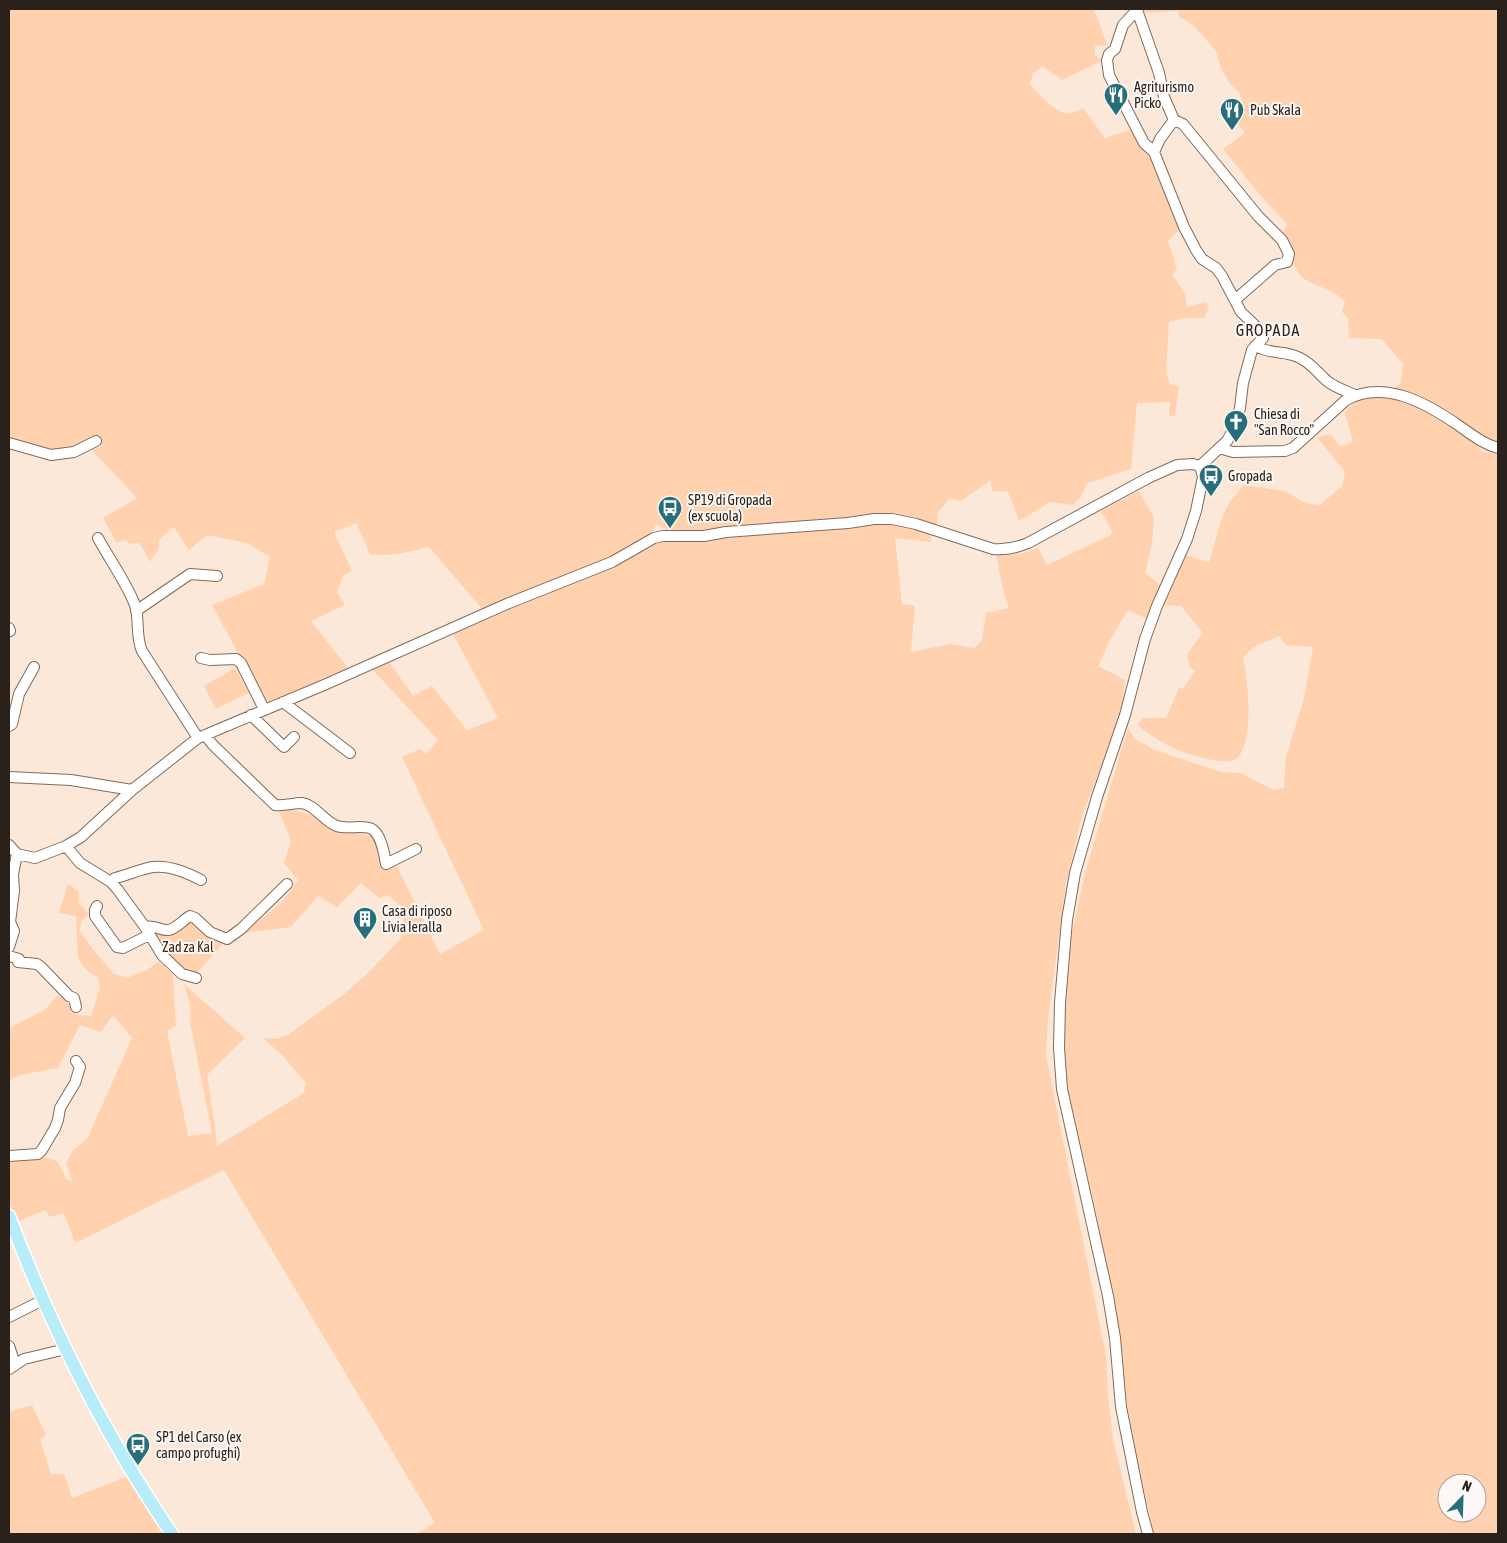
<svg xmlns="http://www.w3.org/2000/svg" width="1507" height="1543" font-family="'Asap Condensed',sans-serif">
<rect width="100%" height="100%" fill="#fce8d9"/>
<!-- green -->
<path fill="#ffd1ae" fill-rule="evenodd" d="M 9,9 L 1094,9 L 1107,45 L 1095,46 L 1095,55 L 1102,61 L 1062,80 L 1042,66 L 1033,74 L 1030,84 C 1038,93 1052,109 1064,113 C 1071,115 1077,111 1083,108 L 1105,138 L 1130,130 L 1157,168 L 1179,230 L 1168,241 L 1177,269 L 1172,274 L 1185,294 L 1187,307 L 1207,302 L 1208,310 L 1204,318 L 1184,318 L 1169,322 L 1166,373 L 1170,384 L 1179,387 L 1175,415 L 1169,417 L 1170,402 L 1137,403 L 1131,469 L 1088,483 L 1080,498 L 1072,505 L 1050,502 L 1019,521 L 1008,491 L 992,491 L 991,480 L 961,501 L 950,498 L 938,512 L 937,525 L 914,518 L 891,515 L 699,533 L 667,529 L 656,525 L 650,535 L 611,557 L 483,610 L 429,547 C 407,552 392,557 370,554 L 356,523 L 334,532 L 352,571 L 344,575 L 337,592 L 345,605 L 311,621 L 348,668 L 267,703 L 264,701 L 212,605 L 264,584 L 270,557 L 247,543 L 207,535 L 189,550 L 174,527 L 159,539 L 159,549 L 150,562 L 139,542 L 130,544 L 125,540 L 117,543 L 103,518 L 137,498 L 92,450 L 103,446 L 97,437 L 85,446 L 52,451 L 9,439 Z
M 1143,9 L 1498,9 L 1498,442 L 1492,441 L 1465,425 L 1396,389 L 1396,385 L 1400,385 L 1403,364 L 1382,339 L 1349,338 L 1348,318 L 1342,312 L 1345,302 C 1333,287 1310,286 1301,276 C 1291,264 1290,247 1283,232 L 1287,224 L 1260,195 L 1223,149 L 1245,133 L 1230,113 L 1242,100 L 1240,93 L 1231,85 L 1221,69 L 1216,51 L 1193,25 L 1179,17 L 1178,11 L 1143,13 Z
M 1363,398 L 1390,398 L 1416,406 L 1451,427 L 1483,451 L 1498,455 L 1498,1534 L 1154,1534 L 1137,1459 L 1123,1381 L 1119,1332 L 1095,1207 L 1071,1103 L 1062,1053 L 1069,946 L 1085,873 L 1128,728 L 1135,739 L 1155,750 L 1221,772 L 1241,773 L 1273,790 L 1284,788 L 1286,757 L 1304,698 L 1313,647 L 1285,645 L 1280,636 L 1253,647 L 1243,658 C 1248,678 1255,745 1236,759 C 1225,767 1185,753 1173,748 C 1160,742 1148,733 1137,725 L 1143,718 L 1166,718 L 1179,688 L 1183,689 L 1195,671 L 1189,666 L 1187,654 L 1203,633 L 1181,606 L 1165,605 L 1186,555 L 1209,563 C 1215,545 1218,526 1226,509 C 1230,500 1238,493 1243,485 L 1285,491 L 1305,503 L 1320,505 L 1342,486 L 1345,472 L 1317,437 L 1330,434 L 1341,447 L 1353,441 L 1345,414 L 1349,407 ZM 1447,1483 L 1477,1483 L 1477,1513 L 1447,1513 Z
M 1139,491 L 1154,518 L 1152,544 L 1145,573 L 1162,586 L 1147,619 L 1128,610 L 1110,640 L 1098,666 L 1125,680 L 1123,700 L 1104,759 L 1082,816 L 1066,884 L 1048,1019 L 1046,1055 L 1106,1356 L 1108,1396 L 1113,1439 L 1136,1534 L 417,1534 L 435,1523 L 224,1170 L 75,1243 L 64,1213 L 49,1217 L 46,1210 L 16,1222 L 9,1201 L 9,1161 L 44,1157 L 57,1161 L 67,1180 L 72,1181 L 66,1164 L 73,1150 L 87,1139 L 132,1038 L 113,1015 L 101,1032 L 80,1025 L 58,1068 L 20,1075 L 9,1081 L 9,1028 L 46,1009 L 57,995 L 67,1001 L 76,1015 L 91,1016 L 100,989 L 98,978 L 84,968 L 78,957 L 76,916 L 59,913 L 68,884 L 79,892 L 78,902 L 89,914 L 81,922 L 80,931 L 96,953 L 114,974 L 127,978 L 147,970 L 159,961 L 173,975 L 176,1026 L 167,1031 L 188,1136 L 212,1133 L 191,1027 L 190,1004 L 184,984 L 245,1038 L 207,1075 L 215,1126 L 217,1146 L 304,1093 L 306,1083 L 282,1055 L 263,1038 L 276,1039 L 288,1035 L 343,995 L 369,972 L 401,938 L 405,910 L 388,895 L 379,898 L 361,883 L 337,907 L 318,896 L 291,927 L 245,933 L 283,901 L 298,880 L 284,863 L 291,841 L 279,811 L 290,809 L 312,815 L 332,831 L 358,832 L 373,837 L 380,863 L 384,869 L 397,866 L 440,954 L 484,930 L 402,757 L 420,749 L 426,754 L 438,740 L 371,668 L 389,662 L 413,696 L 432,686 L 467,730 L 498,718 L 453,634 L 622,561 L 661,542 L 702,540 L 875,523 L 903,524 L 931,533 L 931,542 L 895,538 L 902,604 L 915,606 L 911,652 L 950,644 L 975,648 L 982,640 L 986,613 L 1009,608 L 1003,589 L 996,555 L 1024,553 L 1038,548 L 1047,565 L 1113,534 L 1101,511 Z
M 235,668 L 249,693 L 216,709 L 204,686 Z
M 190,916 L 227,939 L 193,977 L 162,955 L 149,926 L 163,930 Z
M 32,1405 L 46,1435 L 40,1439 L 51,1474 L 64,1474 L 72,1498 L 128,1476 L 165,1534 L 9,1534 L 9,1412 Z"/>
<g fill="none" stroke-linecap="round" stroke-linejoin="round">
<defs>
<path id="minor" d="M 1154,152 L 1160,139 L 1174,120
M 1255,346 C 1272,355 1286,350 1300,358 C 1311,363 1318,373 1327,381 C 1334,387 1346,391 1355,395
M 9,443 L 51,455 L 74,452 L 96,441
M 1219,448 L 1233,452 L 1285,451 L 1293,448 L 1346,400 C 1384,379 1426,403 1458,425 C 1471,434 1483,444 1498,448
M 1200,466 L 1227,441 L 1233,430 L 1240,408 L 1243,383 L 1252,350 L 1263,338 L 1262,332 L 1241,312 L 1222,276 L 1216,268 L 1202,259 L 1196,250 L 1184,227 L 1154,152 L 1144,143 L 1109,75 L 1107,60 L 1109,54 L 1115,49 L 1123,25 L 1137,10 L 1159,73 L 1164,97 L 1174,120 L 1183,124 L 1258,216 L 1282,240 L 1289,254 L 1287,262 L 1275,265 L 1235,300
M 98,538 C 108,557 130,588 136,608 C 139,622 136,638 142,651 L 198,738
M 136,611 L 190,574 L 217,576
M 9,628 L 10,631
M 201,658 L 210,660 L 236,659 L 241,663 L 264,709
M 283,702 L 350,753
M 251,715 L 284,747 L 294,737
M 9,726 L 12,724 L 19,694 L 34,667
M 205,735 L 213,745 L 275,805 C 284,806 293,803 302,803 C 316,805 324,822 337,826 C 348,830 362,824 372,829 C 382,836 384,854 386,864 L 416,849
M 9,777 L 71,780 L 132,790
M 9,845 L 17,854 L 35,858 L 66,846 L 81,837 L 132,790 L 198,738 L 324,685 L 509,603 L 612,562 L 654,538 L 663,536 L 704,536 L 726,532 L 848,523 L 874,519 L 892,519 L 916,524 L 993,549 C 1005,550 1016,548 1028,543 L 1148,478 L 1177,465 L 1193,464 L 1200,466 L 1203,477 L 1196,511 L 1187,539 L 1157,606 L 1145,639 L 1125,715 L 1097,797 L 1075,873 L 1067,920 L 1060,1003 L 1059,1048 L 1062,1089 L 1108,1296 L 1115,1338 L 1121,1407 L 1142,1512 L 1148,1534
M 66,846 L 80,863 L 111,882 L 118,890 L 145,927 L 162,955 L 182,974 L 196,978
M 111,882 L 115,878 C 128,875 140,869 153,867 C 169,865 188,873 201,880
M 97,906 L 95,910 L 95,916 L 117,947 L 123,948 L 149,935
M 145,927 C 153,924 161,931 169,930 C 177,928 183,920 190,916 L 195,918 L 210,932 L 227,939 L 241,929 L 287,884
M 9,947 L 14,931 L 10,922 L 14,891 L 13,874 L 17,854
M 9,956 L 19,959 L 18,962 L 37,964 L 41,967 L 69,996 L 74,998 L 76,1007
M 9,1156 L 38,1154 L 42,1150 L 55,1128 L 58,1120 L 60,1108 L 75,1083 L 80,1067 L 76,1061
M 9,1317 L 43,1300
M 9,1346 L 13,1358
M 9,1369 L 24,1359 L 66,1349"/>
<path id="major" d="M 9,1216 C 51,1327 105,1436 172,1534"/>
</defs>
<!-- minor casing -->
<use href="#minor" stroke="#816b5a" stroke-width="12"/>
<!-- major casing -->
<use href="#major" stroke="#fff" stroke-width="15"/>
<!-- minor -->
<use href="#minor" stroke="#fff" stroke-width="10"/>
<!-- major -->
<use href="#major" stroke="#b7edf9" stroke-width="12"/>
</g>
<!-- icons -->
<defs>
<symbol id="restaurant-pin" viewBox="-11 -11 22 30"><path d="M0 17L-7.5 6A9.5 9.5 0 1 1 7.5 6Z" fill="#276d7c" stroke="#fdf8f5"/><path d="M-5-6h1v4h1v-4h1v4h1v-4h1v5L-1.5 .5V6h-2V.5L-5-1ZM5-6V6H3V1.5H1.5Q1.5-4 5-6Z" fill="#fff"/></symbol>
<symbol id="church-pin" viewBox="-11 -11 22 30"><path d="M0 17L-7.5 6A9.5 9.5 0 1 1 7.5 6Z" fill="#276d7c" stroke="#fdf8f5"/><path d="M-1.2-6h2.4v3.5h3.3v2.4h-3.3V6h-2.4V-.1h-3.3v-2.4h3.3Z" fill="#fff"/></symbol>
<symbol id="bus-pin" viewBox="-11 -11 22 30"><path d="M0 17L-7.5 6A9.5 9.5 0 1 1 7.5 6Z" fill="#276d7c" stroke="#fdf8f5"/><path d="M-5-6H5V4H4V6H2V4H-2V6H-4V4H-5ZM-3.5-4V0h7V-4ZM-3.5 1.2v1.5H-2V1.2ZM2 1.2v1.5H3.5V1.2Z" fill="#fff"/></symbol>
<symbol id="building-pin" viewBox="-11 -11 22 30"><path d="M0 17L-7.5 6A9.5 9.5 0 1 1 7.5 6Z" fill="#276d7c" stroke="#fdf8f5"/><path d="M-4-6H4V6H1V3H-1V6H-4ZM-2.5-4.3h1.7v1.8h-1.7ZM.8-4.3h1.7v1.8H.8ZM-2.5-1h1.7V.8h-1.7ZM.8-1h1.7V.8H.8Z" fill="#fff"/></symbol>
</defs>
<g fill-rule="evenodd">
<use href="#restaurant-pin" x="1102" y="81" width="28" height="38"/>
<use href="#restaurant-pin" x="1218" y="96" width="28" height="38"/>
<use href="#church-pin" x="1222" y="408" width="28" height="38"/>
<use href="#bus-pin" x="1197" y="462" width="28" height="38"/>
<use href="#bus-pin" x="656" y="494" width="28" height="38"/>
<use href="#building-pin" x="351" y="905" width="28" height="38"/>
<use href="#bus-pin" x="124" y="1431" width="28" height="38"/>
</g>
<g text-anchor="middle" dominant-baseline="central" stroke-width="4" stroke-linejoin="round" paint-order="stroke">
<!-- poi labels -->
<g font-size="14" fill="#2a211a" stroke="#fdf8f5" text-anchor="start">
<text x="1134" y="87">Agriturismo<tspan x="1134" dy="16">Picko</tspan></text>
<text x="1250" y="110">Pub Skala</text>
<text x="1254" y="414">Chiesa di<tspan x="1254" dy="16">"San Rocco"</tspan></text>
<text x="1228" y="476">Gropada</text>
<text x="688" y="500">SP19 di Gropada<tspan x="688" dy="16">(ex scuola)</tspan></text>
<text x="382" y="911">Casa di riposo<tspan x="382" dy="16">Livia Ieralla</tspan></text>
<text x="156" y="1437">SP1 del Carso (ex<tspan x="156" dy="16">campo profughi)</tspan></text>
</g>
<!-- park labels -->
<g font-size="14" fill="#44270d" stroke="#fdf8f5">
<text x="188" y="947">Zad za Kal</text>
</g>
<!-- quarter labels -->
<g font-size="16" letter-spacing="1" fill="#2a211a" stroke="#fdf8f5">
<text x="1268" y="330">GROPADA</text>
</g>
</g>
<!-- border -->
<rect width="1507" height="1543" fill="none" stroke="#2a211a" stroke-width="20"/>
<!-- north arrow -->
<g transform="translate(1462 1498) rotate(23)"><circle r="24" fill="#fdf8f5" stroke="#a9a29d"/>
<path d="M0-4L9 19L0 12L-9 19Z" fill="#276d7c"/>
<text y="-8" font-size="14" font-weight="bold" text-anchor="middle" fill="#2a211a">N</text>
</g>
</svg>
